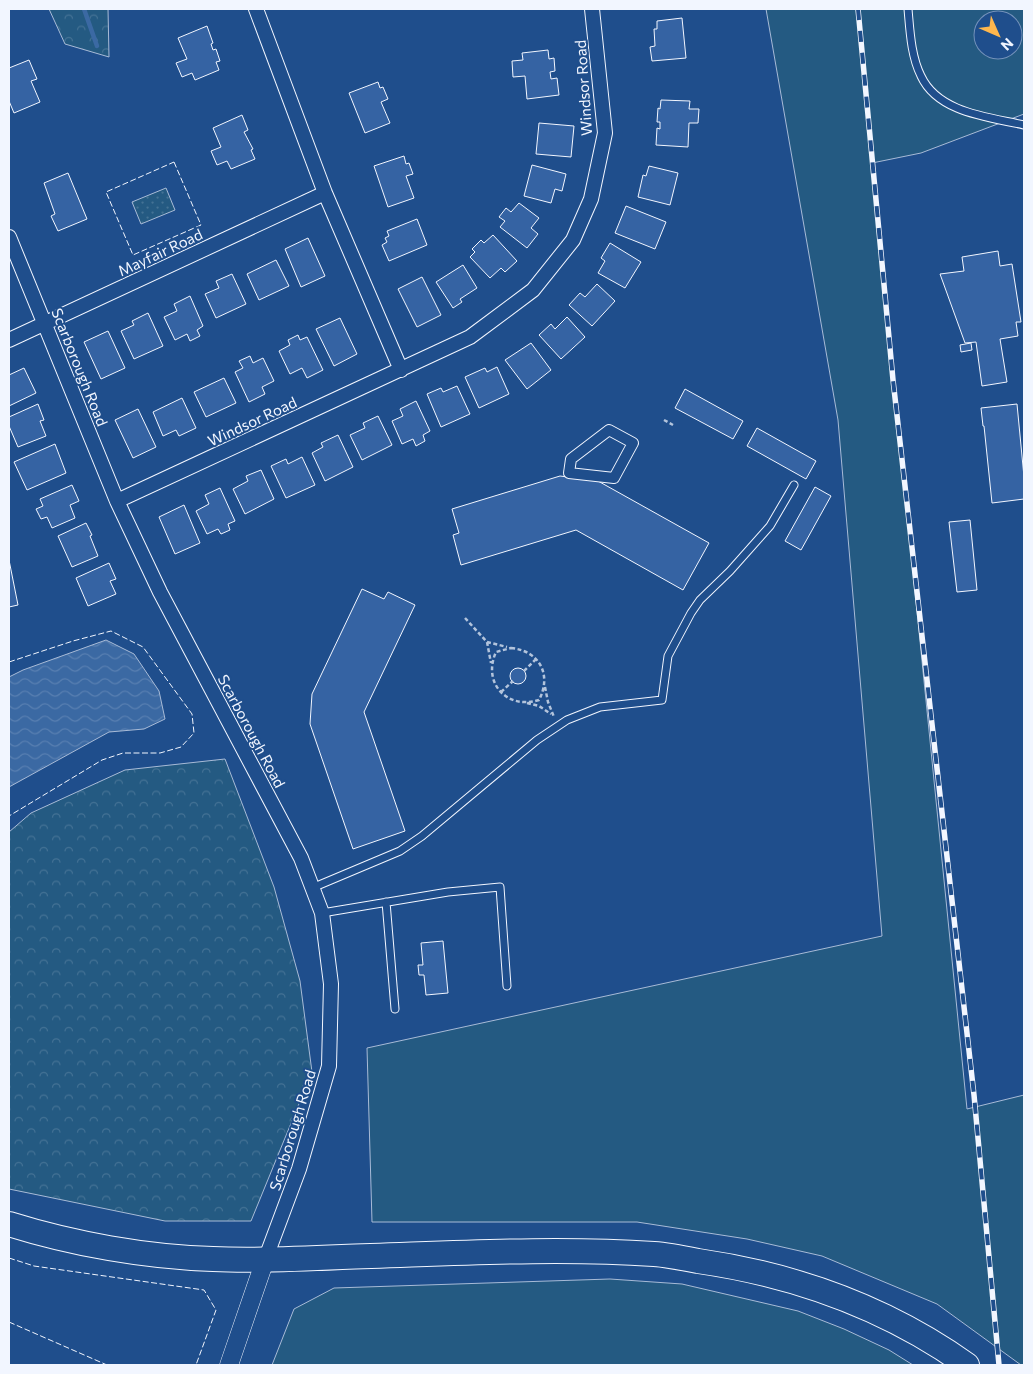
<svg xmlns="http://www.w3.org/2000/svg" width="1033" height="1374" font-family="Commissioner,sans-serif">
<defs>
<pattern id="forest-crowns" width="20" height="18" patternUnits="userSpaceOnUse" patternTransform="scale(1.25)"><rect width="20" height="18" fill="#245a82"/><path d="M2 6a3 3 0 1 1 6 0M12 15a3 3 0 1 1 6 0" fill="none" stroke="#447295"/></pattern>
<pattern id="park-dots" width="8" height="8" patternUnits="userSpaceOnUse" patternTransform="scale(1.25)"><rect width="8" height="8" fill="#245a82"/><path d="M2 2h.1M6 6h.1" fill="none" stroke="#447295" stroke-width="1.8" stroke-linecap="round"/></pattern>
<pattern id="water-waves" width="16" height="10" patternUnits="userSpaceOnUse" patternTransform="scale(1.25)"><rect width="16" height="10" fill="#3b69a3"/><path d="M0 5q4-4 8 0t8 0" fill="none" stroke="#587fb1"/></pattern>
</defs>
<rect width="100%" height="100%" fill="#1f4e8c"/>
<!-- grass -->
<path fill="#245a82" stroke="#a8bbd7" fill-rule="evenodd" d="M 766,9 L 1024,9 L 1024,114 L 921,153 L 872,163 L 967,1109 L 1024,1095 L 1024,1365 L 1021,1365 L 937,1304 L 822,1256 L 747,1239 L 637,1222 L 372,1222 L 367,1048 L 882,936 L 838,420 ZM 983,20 L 1013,20 L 1013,50 L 983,50 Z
M 610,1279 L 682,1284 L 798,1311 L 844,1329 L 889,1350 L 913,1365 L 272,1365 L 294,1309 L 334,1288 Z"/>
<!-- forest -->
<path fill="url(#forest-crowns)" stroke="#a8bbd7" d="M 49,9 L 108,9 L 109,57 L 65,44 Z
M 225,759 L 274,887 L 300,981 L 312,1072 L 251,1221 L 165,1221 L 9,1189 L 9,832 L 31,813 L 125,770 Z"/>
<!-- park -->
<path fill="url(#park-dots)" stroke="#a8bbd7" d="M 166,188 L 175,210 L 141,224 L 132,202 Z"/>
<!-- water -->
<path fill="url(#water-waves)" stroke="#a8bbd7" d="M 106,640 L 134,654 L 159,691 L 165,719 L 144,729 L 109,732 L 9,787 L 9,677 L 23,670 Z"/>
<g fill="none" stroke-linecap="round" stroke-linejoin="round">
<!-- stream -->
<path stroke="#3b69a3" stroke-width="4.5" d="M 84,9 L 97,46"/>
</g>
<!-- building -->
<path fill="#3563a3" stroke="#f2f6ff" d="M 682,18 L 686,58 L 652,61 L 650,47 L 655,46 L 654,29 L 657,29 L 657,21 Z
M 207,26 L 213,43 L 211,44 L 213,50 L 216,49 L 220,61 L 216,62 L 219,70 L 195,80 L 192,73 L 182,77 L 176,63 L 187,59 L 178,38 Z
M 548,50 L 549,59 L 554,58 L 555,71 L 550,72 L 551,79 L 557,78 L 559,95 L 527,99 L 525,76 L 513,77 L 512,61 L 523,60 L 522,53 Z
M 29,60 L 37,79 L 31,81 L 40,102 L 14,113 L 9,101 L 9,68 Z
M 378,82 L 380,88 L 383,87 L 388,99 L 381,102 L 390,123 L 365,133 L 349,93 Z
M 661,100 L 690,101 L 689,109 L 699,109 L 698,123 L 689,123 L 688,147 L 656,145 L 657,128 L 660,129 L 660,122 L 657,122 L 658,108 L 660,109 Z
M 242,115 L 248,130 L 244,132 L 253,149 L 251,150 L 255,159 L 231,169 L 227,161 L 217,165 L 211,151 L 221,147 L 213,128 Z
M 539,123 L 574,126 L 571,157 L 536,154 Z
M 404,156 L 406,164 L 409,163 L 413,174 L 406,176 L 414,198 L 388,207 L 374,166 Z
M 532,165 L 566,174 L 562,191 L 555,189 L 551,203 L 524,196 Z
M 649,166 L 678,173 L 670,205 L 638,197 L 643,175 L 646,176 Z
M 68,173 L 87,219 L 58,231 L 51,216 L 55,214 L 44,183 Z
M 519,203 L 539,218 L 531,228 L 538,234 L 527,248 L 500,227 L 505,221 L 499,217 L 506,208 L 511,212 Z
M 626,206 L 666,222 L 655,249 L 615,233 Z
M 417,219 L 427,245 L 389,261 L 382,245 L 387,242 L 385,238 L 389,236 L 387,231 Z
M 493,235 L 517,261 L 505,272 L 501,268 L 490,278 L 470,257 L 475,252 L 472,249 L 481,240 L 484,243 Z
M 308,238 L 325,276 L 301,287 L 285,249 Z
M 610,243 L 641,262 L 625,288 L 598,273 L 605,261 L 601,258 Z
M 998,251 L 1000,266 L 1012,264 L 1021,322 L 1016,322 L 1018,336 L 1000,339 L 1007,382 L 982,386 L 976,342 L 965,343 L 940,274 L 964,271 L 962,257 Z
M 276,260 L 289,286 L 259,300 L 247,274 Z
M 463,265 L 477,288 L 460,299 L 462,302 L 453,308 L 436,282 Z
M 232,274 L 246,304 L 216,318 L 205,294 L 219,288 L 216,281 Z
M 422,277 L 441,315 L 417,327 L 398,289 Z
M 597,284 L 615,301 L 592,326 L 569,305 L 580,293 L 585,297 Z
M 190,296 L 203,326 L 197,330 L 200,336 L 190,341 L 187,334 L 175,340 L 164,317 L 177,311 L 174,304 Z
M 148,313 L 163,346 L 134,359 L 121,331 L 134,325 L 132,321 Z
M 567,317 L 585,337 L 561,359 L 539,335 L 551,324 L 555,329 Z
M 340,318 L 357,354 L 334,366 L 316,329 Z
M 108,331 L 125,368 L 101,379 L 84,342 Z
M 298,335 L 300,340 L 307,337 L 323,370 L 307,378 L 302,368 L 290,374 L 279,351 L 290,345 L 288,340 Z
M 531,343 L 551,370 L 527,389 L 505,360 Z
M 971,343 L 972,350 L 961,352 L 960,345 Z
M 250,356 L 253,363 L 263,358 L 274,381 L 262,387 L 265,394 L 249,402 L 235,372 L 243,368 L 239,361 Z
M 497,367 L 509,394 L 479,408 L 465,377 L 485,368 L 487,372 Z
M 24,368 L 36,393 L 9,406 L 9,375 Z
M 224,378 L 236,403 L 206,417 L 194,392 Z
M 457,386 L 470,414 L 441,427 L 427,394 L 441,388 L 443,392 Z
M 685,389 L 743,421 L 733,439 L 675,408 Z
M 182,398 L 196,428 L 179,436 L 176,430 L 163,436 L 153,412 Z
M 416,401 L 430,431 L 423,435 L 425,441 L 416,446 L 413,439 L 402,444 L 392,421 L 403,416 L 400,409 Z
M 38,404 L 44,420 L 40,421 L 46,436 L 18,447 L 9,426 L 9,417 Z
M 1017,404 L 1024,477 L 1024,499 L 992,503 L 984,426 L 983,426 L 981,408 Z
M 138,409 L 156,447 L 133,458 L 115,420 Z
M 378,416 L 392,445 L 362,460 L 350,435 L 365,428 L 363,423 Z
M 757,428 L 816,461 L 806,479 L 747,446 Z
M 338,435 L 353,467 L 325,481 L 312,453 L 323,447 L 321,443 Z
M 55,444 L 66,473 L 27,490 L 14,462 Z
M 302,457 L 315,485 L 286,498 L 271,466 L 286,459 L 288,464 Z
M 261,470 L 274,499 L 245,514 L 233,489 L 248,481 L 246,476 Z
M 560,476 L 598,481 L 709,543 L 683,590 L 576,530 L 461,565 L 453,535 L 459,533 L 452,509 Z
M 72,485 L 79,501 L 70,505 L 75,518 L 52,528 L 47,517 L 41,519 L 36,509 L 43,506 L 40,499 Z
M 815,487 L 831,496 L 801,550 L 785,541 Z
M 220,488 L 235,521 L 228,524 L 230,530 L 221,534 L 218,529 L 207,534 L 196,511 L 209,504 L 205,495 Z
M 184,505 L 200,543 L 175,554 L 159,517 Z
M 970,520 L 977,590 L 957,592 L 949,522 Z
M 86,523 L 92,535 L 90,536 L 98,556 L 72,567 L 58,536 Z
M 9,560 L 18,605 L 9,607 Z
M 109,563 L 116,579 L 110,581 L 116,594 L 88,606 L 76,578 Z
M 362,589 L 384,599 L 388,592 L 415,605 L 364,712 L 405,831 L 353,849 L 310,724 L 312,694 Z
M510 676a8 8 0 1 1 16 0a8 8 0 1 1-16 0Z
M 443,941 L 448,993 L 426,995 L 424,975 L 419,975 L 418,965 L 423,965 L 421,943 Z"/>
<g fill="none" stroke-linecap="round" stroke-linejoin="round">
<defs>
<path id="service" d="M 908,9 C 910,31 911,56 921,76 C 938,113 989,117 1024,125
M 312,888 L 400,851 L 422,836 L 537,740 L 567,720 L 600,707 L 662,700 L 668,656 L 691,613 L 700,600 L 730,571 L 770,526 L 794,485
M 386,902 L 395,1009
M 322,913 L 448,892 L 500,887 L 507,986"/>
<path id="pedestrian" d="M 609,430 L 633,443 L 614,478 L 569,473 L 571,459 Z"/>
<path id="minor" d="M 256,9 L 325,193 L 401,370
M 9,237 L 117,501 L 160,592 L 301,858 L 322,913 L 331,984 L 329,1066 L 299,1169 L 265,1260
M 9,340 L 325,193
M 117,501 L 470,337 L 533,290 L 573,240 L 591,199 L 605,133 L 592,9"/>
<path id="tertiary" d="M 229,1365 L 265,1260"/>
<path id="trunk" d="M 9,1224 C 73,1244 146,1257 213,1259 C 256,1261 299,1259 342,1257 C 446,1254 550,1247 654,1254 C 668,1255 683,1258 698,1261 C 795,1275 887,1308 967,1365"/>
</defs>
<!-- service casing -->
<use href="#service" stroke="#f2f6ff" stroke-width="9"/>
<!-- pedestrian casing -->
<use href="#pedestrian" stroke="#f2f6ff" stroke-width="12"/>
<!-- minor casing -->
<use href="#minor" stroke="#f2f6ff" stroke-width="16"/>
<!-- tertiary casing -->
<use href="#tertiary" stroke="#f2f6ff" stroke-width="19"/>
<!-- trunk casing -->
<use href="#trunk" stroke="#f2f6ff" stroke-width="26"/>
<!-- path -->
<path stroke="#b3c4dc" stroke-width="2.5" stroke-dasharray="4 2.5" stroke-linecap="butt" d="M 664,420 L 673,425
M 465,618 L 487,642 L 491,663
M 487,642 L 507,647
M 511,648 C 540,651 552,675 539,700 C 507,710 482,683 496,652 Z
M 524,671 L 536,659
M 545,687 L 548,702 L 554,717
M 501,692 L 513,681
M 527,703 L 539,706 L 551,714"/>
<!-- service -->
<use href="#service" stroke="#1f4e8c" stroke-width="7"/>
<!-- pedestrian -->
<use href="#pedestrian" stroke="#1f4e8c" stroke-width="10"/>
<!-- minor -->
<use href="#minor" stroke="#1f4e8c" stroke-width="14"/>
<!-- tertiary -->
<use href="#tertiary" stroke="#1f4e8c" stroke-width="18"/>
<!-- trunk -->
<use href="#trunk" stroke="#1f4e8c" stroke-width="24"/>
<defs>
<path id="rail" d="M 858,9 L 893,380 L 974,1095 L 999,1365"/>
</defs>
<!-- rail casing -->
<use href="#rail" stroke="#f2f6ff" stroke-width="5.5"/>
<!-- rail -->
<use href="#rail" stroke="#1f4e8c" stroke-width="4" stroke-dasharray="11" stroke-linecap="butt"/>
<!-- fence -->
<path stroke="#f2f6ff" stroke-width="1" stroke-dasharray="6 2.5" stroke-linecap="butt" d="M 174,162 L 201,225 L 133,255 L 106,192 Z
M 9,662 L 73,641 L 111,631 L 143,647 L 192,714 L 194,733 L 181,747 L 160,753 L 123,753 L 102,760 L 9,816
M 9,1258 L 34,1266 L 204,1290 L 216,1310 L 196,1365
M 9,1322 L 107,1365"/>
</g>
<g text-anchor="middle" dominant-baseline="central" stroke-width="4" stroke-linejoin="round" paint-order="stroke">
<!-- street labels -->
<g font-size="15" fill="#f2f6ff" stroke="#1f4e8c">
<text transform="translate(583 88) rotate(-94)">Windsor Road</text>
<text transform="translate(160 252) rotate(-25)">Mayfair Road</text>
<text transform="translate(80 367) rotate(68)">Scarborough Road</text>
<text transform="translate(252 421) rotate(-25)">Windsor Road</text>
<text transform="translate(252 731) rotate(62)">Scarborough Road</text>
<text transform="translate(292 1130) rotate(-73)">Scarborough Road</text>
</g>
</g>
<!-- border -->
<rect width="1033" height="1374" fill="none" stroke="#f2f6ff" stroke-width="20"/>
<!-- north arrow -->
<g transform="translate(998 35) rotate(135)"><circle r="24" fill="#1f4e8c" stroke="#7391ba"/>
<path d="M0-4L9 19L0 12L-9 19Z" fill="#ffb74d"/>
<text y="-8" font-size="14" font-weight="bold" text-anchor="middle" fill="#f2f6ff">N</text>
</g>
</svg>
